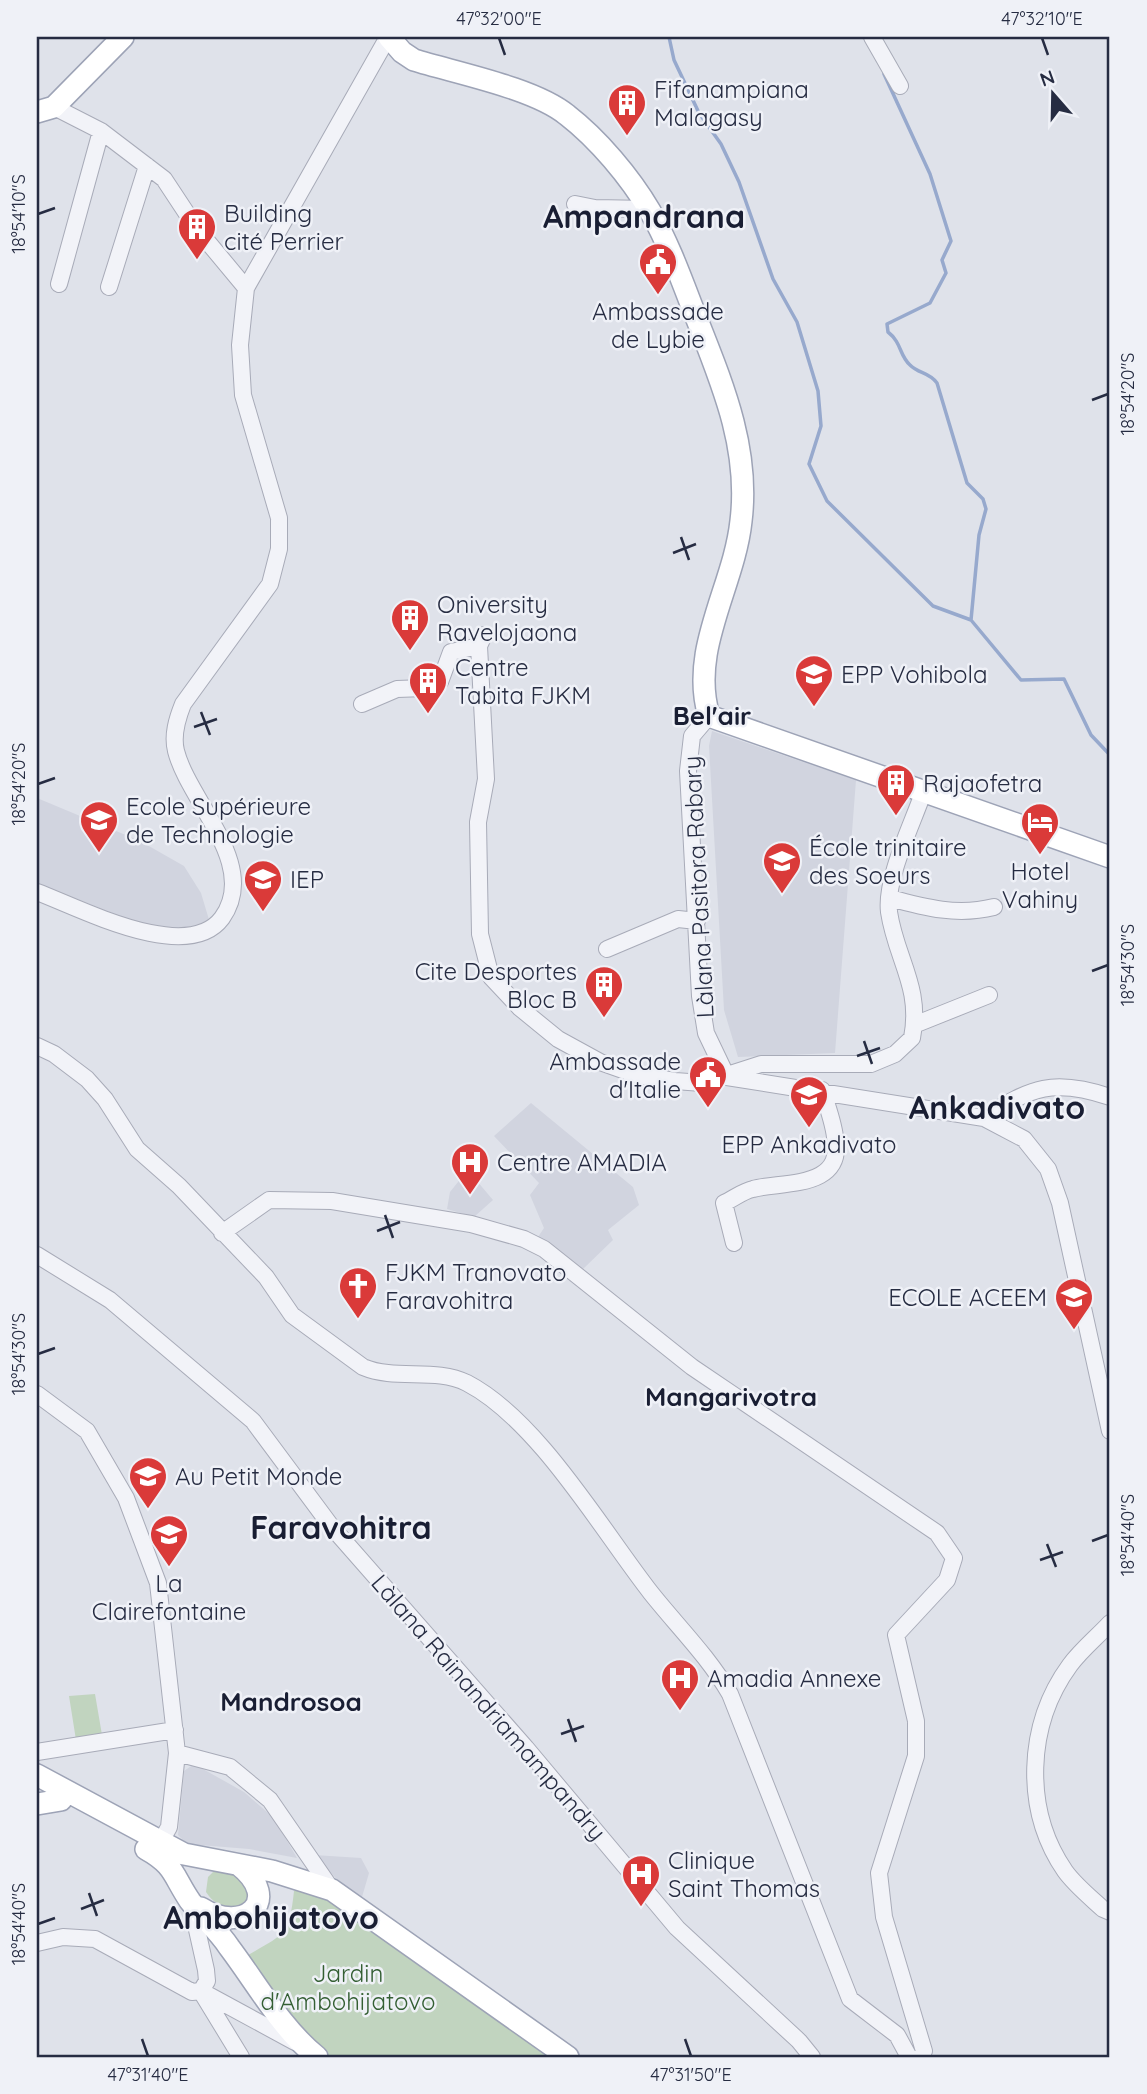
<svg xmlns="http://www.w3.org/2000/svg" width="1147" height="2094" font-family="Quicksand,sans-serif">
<rect width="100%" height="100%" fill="#dfe2ea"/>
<!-- built -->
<path fill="#d1d4df" d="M 712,731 L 856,780 L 835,1053 L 738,1057 L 724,1010 L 709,746 Z
M 37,798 L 140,841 L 184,866 L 201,893 L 210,923 L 179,933 L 134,922 L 37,883 Z
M 531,1103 L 633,1187 L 639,1205 L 608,1230 L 613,1240 L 583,1269 L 538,1237 L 544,1228 L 530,1195 L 539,1183 L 494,1136 Z
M 471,1174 L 493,1200 L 474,1217 L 447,1209 L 450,1192 L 462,1177 Z
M 194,1764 L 244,1792 L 274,1818 L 297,1858 L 249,1849 L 187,1844 L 178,1835 L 184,1771 Z
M 314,1855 L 361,1858 L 369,1873 L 362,1897 L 345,1888 Z"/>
<!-- green -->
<path fill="#c1d4bf" d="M 95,1694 L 102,1735 L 76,1740 L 69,1696 Z
M 229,1870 L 246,1878 L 249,1904 C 231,1909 217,1909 206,1892 L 208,1877 L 213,1872 Z
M 332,1890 L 566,2057 L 317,2057 L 245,1957 C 283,1934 289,1938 294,1891 Z"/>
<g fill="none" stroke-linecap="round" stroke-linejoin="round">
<!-- stream -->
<path stroke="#97a9cd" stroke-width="3.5" d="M 669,37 L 674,60 L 699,113 L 721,144 L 739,182 L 773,279 L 797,322 L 818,391 L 821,426 L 809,464 L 827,501 L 933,606 L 971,620 L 1021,680 L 1064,679 L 1091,735 L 1110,755
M 884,74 L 930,174 L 951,241 L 942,260 L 946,273 L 930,303 L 887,324 L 888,332 C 902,343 899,355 910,365 C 919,374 929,372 937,383 L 967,483 L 983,499 L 986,509 L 979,535 L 971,620"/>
<defs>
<path id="minor" d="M 872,37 L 900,86
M 54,107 L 101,131 L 164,179 L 197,229 L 246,288
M 575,204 L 595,208 L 648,209
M 59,284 L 101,131
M 109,287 L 147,166
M 484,635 L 479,646 L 486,779 L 478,822 L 480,934 L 491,977 L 520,1008 L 558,1039 L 600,1062 L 637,1075 L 675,1081 L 702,1083 L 761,1064 L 871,1064 L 895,1054 L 912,1038 C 922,987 896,959 889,912 C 885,879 912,825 923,793
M 362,704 L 397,689 L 425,688 L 440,682 L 451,652 L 479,646
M 709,716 L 692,736 L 688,771 L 700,996 L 706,1033 L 727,1077 L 984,1118 L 1024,1139 L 1048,1169 L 1060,1203 L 1110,1431
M 37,892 C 80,908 187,965 222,918 C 260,865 189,802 176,751 C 172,735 177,719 183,704 L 270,584 L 279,549 L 279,518 L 243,395 L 240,345 L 246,288 L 388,37
M 890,898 C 926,908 958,916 994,907
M 607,949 L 678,919 L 697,921
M 914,1025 L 989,995
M 37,1046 L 54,1054 L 87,1079 L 105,1099 L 137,1149 L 179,1186 L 266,1277 L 292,1315 L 363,1367 C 396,1381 435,1367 467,1383 C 538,1420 601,1529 651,1593 C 678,1627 708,1656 730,1694 L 850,1999 L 897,2035 L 909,2057
M 984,1118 C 1031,1087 1054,1078 1110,1097
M 222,1233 L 269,1200 L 332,1201 L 471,1224 L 524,1239 L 544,1249 L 692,1367 L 937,1533 L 954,1558 L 947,1580 L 896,1635 L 916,1721 L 916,1756 L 879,1873 L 884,1917 L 924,2051 L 921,2057
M 734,1243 L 724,1203 C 733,1199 743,1191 753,1189 C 782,1181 845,1190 835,1137 C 833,1121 827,1105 822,1090
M 37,1255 L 110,1300 L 253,1421 L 331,1526 L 526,1748 L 677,1928 L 799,2041 L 812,2057
M 37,1394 L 87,1431 L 126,1498 L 158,1583 L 177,1753 L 169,1827 L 160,1843
M 1110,1623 C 1097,1637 1081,1650 1070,1665 C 1026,1725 1023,1810 1065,1871 C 1075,1885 1090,1897 1103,1909 L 1110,1912
M 37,1752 L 175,1730
M 177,1753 L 230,1767 L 270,1800 L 332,1890
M 191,1903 L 206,1970 L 207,1981 L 201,1991
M 37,1943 L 63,1937 L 95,1939 L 192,1992 L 201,1991 L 295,2042
M 202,1993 L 241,2057"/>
<path id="major" d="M 389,37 L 402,52 L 414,60 C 456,73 534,88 567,115 C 598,139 630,177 650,211 C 669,244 682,281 696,317 C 722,383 750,448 741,521 C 734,587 689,649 709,716 L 1110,857
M 37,112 L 54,107 L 123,37
M 37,1775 L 184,1854 L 272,1871 L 332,1890 L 568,2057
M 37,1804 L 61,1800
M 146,1849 C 175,1865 173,1876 190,1901 C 202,1917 218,1930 229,1947 C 257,1984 281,2028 317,2057
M 201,1908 C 243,1935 284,1901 239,1865"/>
</defs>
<!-- minor casing -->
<use href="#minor" stroke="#a8abb8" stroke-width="18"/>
<!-- major casing -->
<use href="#major" stroke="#9da3b6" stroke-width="24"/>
<!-- minor -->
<use href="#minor" stroke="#f2f3f8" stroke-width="16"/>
<!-- major -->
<use href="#major" stroke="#fff" stroke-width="21"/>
</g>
<!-- ticks -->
<path fill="none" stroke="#262c42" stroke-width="2.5" d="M 499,38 L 505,55M 1042,38 L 1048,55M 38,214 L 55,208M 1092,400 L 1108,394M 681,537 L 689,560M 673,553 L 696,544M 201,712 L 210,735M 194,727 L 217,719M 38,784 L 55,778M 1092,971 L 1108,965M 864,1041 L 872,1064M 857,1056 L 880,1048M 385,1215 L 393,1238M 377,1231 L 400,1222M 38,1354 L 55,1348M 1092,1541 L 1108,1535M 1047,1544 L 1056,1567M 1040,1560 L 1063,1552M 568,1719 L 576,1742M 561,1734 L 584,1726M 89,1893 L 97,1916M 81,1909 L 104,1900M 38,1924 L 55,1918M 142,2039 L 148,2056M 685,2039 L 691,2056"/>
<!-- icons -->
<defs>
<symbol id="building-pin" viewBox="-11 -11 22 30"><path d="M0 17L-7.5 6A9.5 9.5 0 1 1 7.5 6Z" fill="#da3a39" stroke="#eff1f7"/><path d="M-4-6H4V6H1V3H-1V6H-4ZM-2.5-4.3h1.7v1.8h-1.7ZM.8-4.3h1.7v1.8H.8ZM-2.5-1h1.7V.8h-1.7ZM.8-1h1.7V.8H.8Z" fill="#fff"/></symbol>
<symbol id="civic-pin" viewBox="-11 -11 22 30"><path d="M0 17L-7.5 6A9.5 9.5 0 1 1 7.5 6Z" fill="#da3a39" stroke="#eff1f7"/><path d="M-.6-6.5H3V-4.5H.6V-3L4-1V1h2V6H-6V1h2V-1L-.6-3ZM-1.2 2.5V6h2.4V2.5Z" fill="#fff"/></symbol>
<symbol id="school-pin" viewBox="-11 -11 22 30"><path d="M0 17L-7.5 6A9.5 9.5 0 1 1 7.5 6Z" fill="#da3a39" stroke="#eff1f7"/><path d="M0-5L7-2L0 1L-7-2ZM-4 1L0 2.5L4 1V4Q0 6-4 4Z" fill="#fff"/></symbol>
<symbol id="university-pin" viewBox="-11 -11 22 30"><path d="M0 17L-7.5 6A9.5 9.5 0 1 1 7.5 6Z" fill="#da3a39" stroke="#eff1f7"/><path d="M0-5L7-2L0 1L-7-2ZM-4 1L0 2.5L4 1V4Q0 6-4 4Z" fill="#fff"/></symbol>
<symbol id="hotel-pin" viewBox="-11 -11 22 30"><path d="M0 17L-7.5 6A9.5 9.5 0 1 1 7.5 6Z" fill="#da3a39" stroke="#eff1f7"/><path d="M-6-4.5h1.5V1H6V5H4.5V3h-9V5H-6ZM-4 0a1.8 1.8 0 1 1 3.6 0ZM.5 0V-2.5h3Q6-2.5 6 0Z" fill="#fff"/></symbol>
<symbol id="hospital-pin" viewBox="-11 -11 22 30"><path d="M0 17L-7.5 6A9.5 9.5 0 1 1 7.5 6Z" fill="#da3a39" stroke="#eff1f7"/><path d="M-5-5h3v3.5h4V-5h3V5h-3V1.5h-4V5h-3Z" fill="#fff"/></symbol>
<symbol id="church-pin" viewBox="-11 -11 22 30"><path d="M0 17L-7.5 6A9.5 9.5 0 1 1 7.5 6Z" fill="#da3a39" stroke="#eff1f7"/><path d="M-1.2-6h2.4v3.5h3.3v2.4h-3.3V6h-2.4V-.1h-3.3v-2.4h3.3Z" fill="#fff"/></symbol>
</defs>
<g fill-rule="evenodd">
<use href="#building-pin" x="605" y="81" width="44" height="60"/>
<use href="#building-pin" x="175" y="205" width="44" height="60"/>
<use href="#civic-pin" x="636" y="240" width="44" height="60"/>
<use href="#building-pin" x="388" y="596" width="44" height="60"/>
<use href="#school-pin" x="792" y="652" width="44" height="60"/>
<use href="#building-pin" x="406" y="659" width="44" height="60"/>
<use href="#building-pin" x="874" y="761" width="44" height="60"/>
<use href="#university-pin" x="77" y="798" width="44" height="60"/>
<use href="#hotel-pin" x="1018" y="800" width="44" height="60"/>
<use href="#school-pin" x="760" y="839" width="44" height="60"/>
<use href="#university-pin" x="241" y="857" width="44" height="60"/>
<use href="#building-pin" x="582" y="963" width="44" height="60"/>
<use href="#civic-pin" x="686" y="1053" width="44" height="60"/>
<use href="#school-pin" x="787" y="1073" width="44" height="60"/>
<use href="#hospital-pin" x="448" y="1140" width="44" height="60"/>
<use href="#church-pin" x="336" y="1264" width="44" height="60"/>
<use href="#school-pin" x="1052" y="1275" width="44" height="60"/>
<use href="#school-pin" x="126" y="1454" width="44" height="60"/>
<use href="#school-pin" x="147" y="1512" width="44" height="60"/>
<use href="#hospital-pin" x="658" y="1656" width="44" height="60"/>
<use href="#hospital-pin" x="619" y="1852" width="44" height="60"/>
</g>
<g text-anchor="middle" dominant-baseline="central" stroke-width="5" stroke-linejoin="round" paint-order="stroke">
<!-- poi labels -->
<g font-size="24" fill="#262c42" stroke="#eff1f7" text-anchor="start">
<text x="654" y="89">Fifanampiana<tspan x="654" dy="28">Malagasy</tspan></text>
<text x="224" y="213">Building<tspan x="224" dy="28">cité Perrier</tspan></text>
<text x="658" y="311" text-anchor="middle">Ambassade<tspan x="658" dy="28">de Lybie</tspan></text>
<text x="437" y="604">Oniversity<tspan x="437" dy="28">Ravelojaona</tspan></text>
<text x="455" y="667">Centre<tspan x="455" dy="28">Tabita FJKM</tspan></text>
<text x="841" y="674">EPP Vohibola</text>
<text x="923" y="783">Rajaofetra</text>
<text x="126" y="806">Ecole Supérieure<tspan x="126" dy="28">de Technologie</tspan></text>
<text x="809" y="847">École trinitaire<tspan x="809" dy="28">des Soeurs</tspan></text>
<text x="1040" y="871" text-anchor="middle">Hotel<tspan x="1040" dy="28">Vahiny</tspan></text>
<text x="290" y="879">IEP</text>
<text x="577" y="971" text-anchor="end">Cite Desportes<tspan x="577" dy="28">Bloc B</tspan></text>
<text x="681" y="1061" text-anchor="end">Ambassade<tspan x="681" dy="28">d'Italie</tspan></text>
<text x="809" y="1144" text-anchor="middle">EPP Ankadivato</text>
<text x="497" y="1162">Centre AMADIA</text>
<text x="385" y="1272">FJKM Tranovato<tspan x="385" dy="28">Faravohitra</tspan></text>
<text x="1047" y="1297" text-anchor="end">ECOLE ACEEM</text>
<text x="175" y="1476">Au Petit Monde</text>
<text x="169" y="1583" text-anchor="middle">La<tspan x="169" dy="28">Clairefontaine</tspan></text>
<text x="707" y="1678">Amadia Annexe</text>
<text x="668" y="1860">Clinique<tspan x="668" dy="28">Saint Thomas</tspan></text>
</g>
<!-- street labels -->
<g font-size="24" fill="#262c42" stroke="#eff1f7">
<text transform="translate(698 887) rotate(-93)">Làlana Pasitora Rabary</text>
<text transform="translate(489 1707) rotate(49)">Làlana Rainandriamampandry</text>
</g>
<!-- park labels -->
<g font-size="24" fill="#345f33" stroke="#eff1f7">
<text x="348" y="1973">Jardin<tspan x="348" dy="28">d'Ambohijatovo</tspan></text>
</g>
<!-- neighbourhood labels -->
<g font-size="26" font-weight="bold" fill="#191e33" stroke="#eff1f7">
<text x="712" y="715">Bel'air</text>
<text x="731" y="1396">Mangarivotra</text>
<text x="291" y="1701">Mandrosoa</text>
</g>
<!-- district labels -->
<g font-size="32" font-weight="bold" fill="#191e33" stroke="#eff1f7">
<text x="644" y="216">Ampandrana</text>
<text x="997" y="1107">Ankadivato</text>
<text x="341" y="1527">Faravohitra</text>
<text x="271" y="1917">Ambohijatovo</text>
</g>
</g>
<!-- border -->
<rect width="1147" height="2094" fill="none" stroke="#eff1f7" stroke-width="77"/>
<!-- north arrow -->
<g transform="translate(1053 94) rotate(340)" stroke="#eff1f7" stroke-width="5" paint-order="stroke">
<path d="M0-5L12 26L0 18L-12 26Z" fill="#262c42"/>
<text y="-10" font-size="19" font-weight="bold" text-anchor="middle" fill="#262c42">N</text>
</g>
<rect x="38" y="38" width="1070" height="2018" fill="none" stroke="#262c42" stroke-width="2.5"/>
<g font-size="18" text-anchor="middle" fill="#262c42">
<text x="499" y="25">47°32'00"E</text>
<text x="1042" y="25">47°32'10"E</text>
<text transform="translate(19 214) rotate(-90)" y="6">18°54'10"S</text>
<text transform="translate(1128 394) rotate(-90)" y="6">18°54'20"S</text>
<text transform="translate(19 784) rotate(-90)" y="6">18°54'20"S</text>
<text transform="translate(1128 965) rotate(-90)" y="6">18°54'30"S</text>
<text transform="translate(19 1354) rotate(-90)" y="6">18°54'30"S</text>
<text transform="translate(1128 1535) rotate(-90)" y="6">18°54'40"S</text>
<text transform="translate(19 1924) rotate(-90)" y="6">18°54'40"S</text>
<text x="148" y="2081">47°31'40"E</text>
<text x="691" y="2081">47°31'50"E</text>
</g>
</svg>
